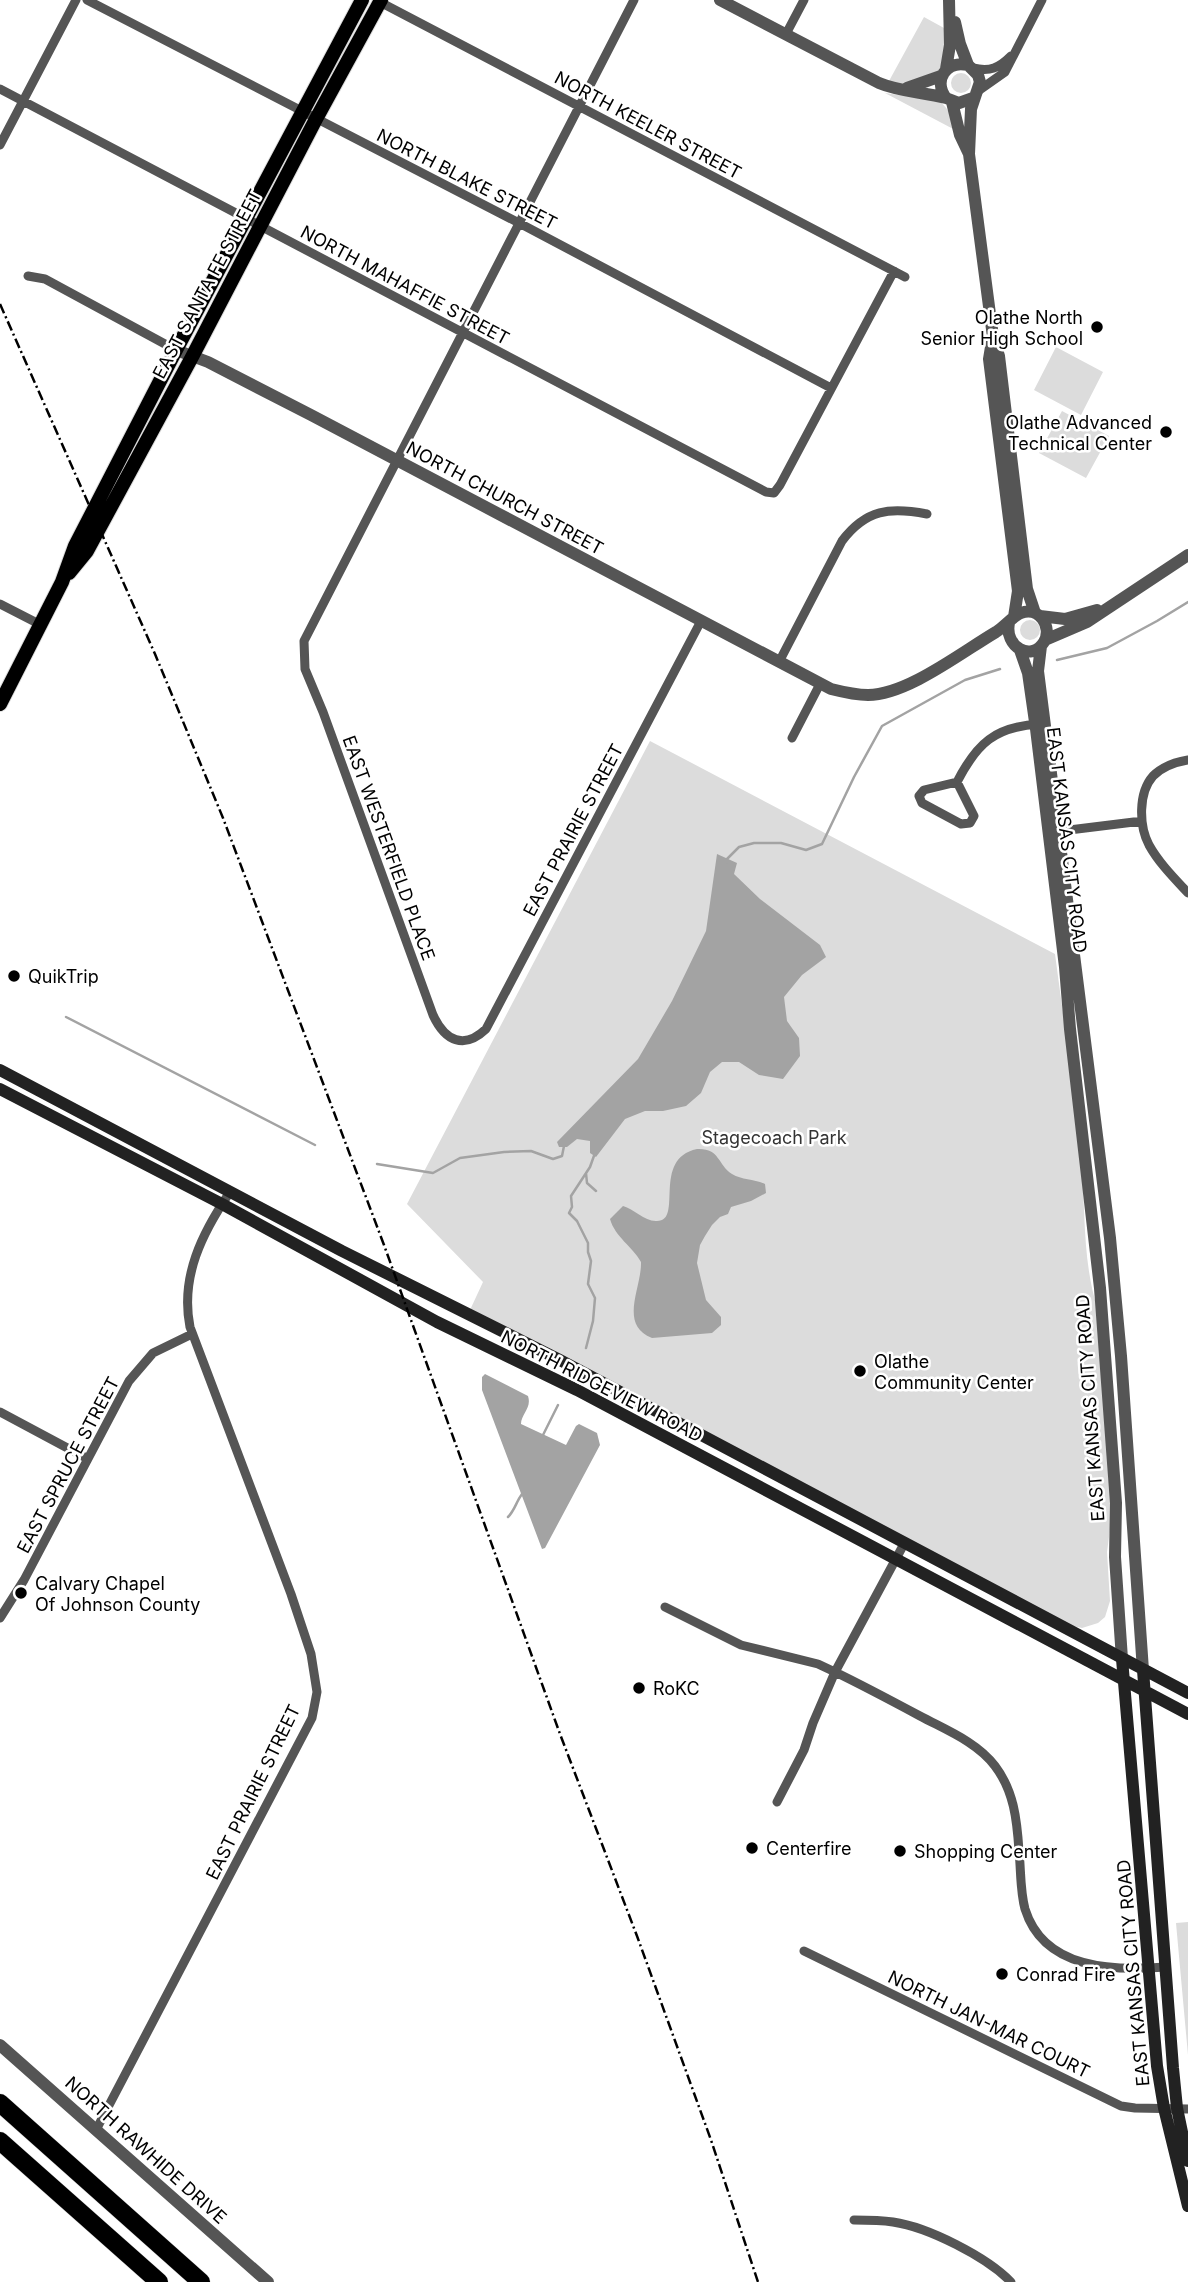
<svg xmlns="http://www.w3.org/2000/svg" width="1188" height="2282" font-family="Inter,sans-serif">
<rect width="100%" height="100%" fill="#fff"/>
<!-- green -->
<path fill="#dcdcdc" d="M 924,17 L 944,28 L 944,62 L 938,71 L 901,85 L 889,81 Z
M951 83a10 10 0 1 1 20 0a10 10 0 1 1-20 0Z
M 885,93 C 923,100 943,85 957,131 Z
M 1056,347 L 1103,372 L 1081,415 L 1034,390 Z
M 1062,411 L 1109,436 L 1086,478 L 1039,453 Z
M1020 630a10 10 0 1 1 20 0a10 10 0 1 1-20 0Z
M 650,741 L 1055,954 C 1064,1023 1075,1092 1081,1161 C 1086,1211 1082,1262 1098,1310 L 1112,1514 L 1107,1552 L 1110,1601 L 1105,1617 L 1098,1623 L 1082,1628 L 1073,1626 L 470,1310 L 483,1282 L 407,1204 Z
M 1188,1922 L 1188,2055 L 1176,1923 Z"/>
<!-- water -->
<path fill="#a3a3a3" d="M 717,854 L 737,863 L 734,874 L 760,899 L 820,945 L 826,957 L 802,975 L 784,997 L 787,1021 L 799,1038 L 800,1056 L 783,1079 L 759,1075 L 739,1062 L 722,1062 L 710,1072 L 701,1093 L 686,1106 L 663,1111 L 645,1111 L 625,1119 L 596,1157 L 590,1153 L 590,1141 L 577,1139 L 567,1147 L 559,1147 L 557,1142 L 638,1059 L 672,1001 L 706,931 Z
M 697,1149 C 720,1148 717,1164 732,1174 C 742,1180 754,1179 765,1184 L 766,1193 L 751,1201 L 731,1207 L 728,1214 L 720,1217 L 712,1225 L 705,1236 L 700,1245 L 697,1263 L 706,1300 L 721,1317 L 721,1325 L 712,1333 L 652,1338 C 618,1325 642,1287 641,1262 C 633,1247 615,1237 610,1219 L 623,1206 C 634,1209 645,1222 657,1221 C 684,1221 651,1159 697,1149 Z
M 485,1374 L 528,1396 C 532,1408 521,1414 521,1424 L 566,1445 L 576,1426 L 579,1424 L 597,1433 L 600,1445 L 545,1548 L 542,1549 L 482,1390 L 482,1377 Z"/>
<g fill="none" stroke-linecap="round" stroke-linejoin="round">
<!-- stream -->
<path stroke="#a3a3a3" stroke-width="2.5" d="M 1057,660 L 1107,648 L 1157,621 L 1188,602
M 727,862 L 727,859 L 739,847 L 754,843 L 781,843 L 806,850 L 822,844 L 854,777 L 882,726 L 965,680 L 1000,669
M 66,1017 L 315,1145
M 377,1164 L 433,1173 L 460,1158 L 504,1152 L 531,1151 L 553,1159 L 562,1156 L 564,1146
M 586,1173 L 587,1183 L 596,1191
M 586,1348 L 593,1321 L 595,1298 L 588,1284 L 591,1261 L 588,1252 L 588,1243 L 577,1221 L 569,1213 L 572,1207 L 571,1196 L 590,1167 L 595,1153
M 543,1435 L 558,1405
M 508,1517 C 515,1510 516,1502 522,1494"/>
<defs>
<path id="primary" d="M 69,573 L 87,551 L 192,357 L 316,119 L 381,0
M 0,704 L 62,582 L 75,546 L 176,350 L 362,0"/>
<path id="motorway" d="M 0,2103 L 201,2282
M 0,2141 L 159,2282"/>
</defs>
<!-- primary casing -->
<use href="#primary" stroke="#dbdbdb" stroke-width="16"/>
<!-- motorway casing -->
<use href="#motorway" stroke="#dbdbdb" stroke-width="19"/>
<!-- minor -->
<path stroke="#555" stroke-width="9" d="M 87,0 L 521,224 L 831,388
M 634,0 L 304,641 L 305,669 L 323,712 L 433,1015 C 445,1041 464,1050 486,1029 L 701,621
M 378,1 L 905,277
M 786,34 L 804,0
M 973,68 C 990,72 999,68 1011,56
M 0,89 L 766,492 L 774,493 L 780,485 L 894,271
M 978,91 L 1005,72 L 1042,0
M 0,145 L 76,0
M 28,276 L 45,279 L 176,350
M 0,604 L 41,625
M 779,662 L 842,541 C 866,509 890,507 927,514
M 792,738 L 820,684
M 1188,760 C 1176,762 1162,767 1153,776 C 1138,793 1139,826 1149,845 C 1159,863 1174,878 1188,893
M 957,782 L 974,816 L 970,823 L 961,824 L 922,803 L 919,796 L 924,790 L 957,782 C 977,743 995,727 1039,724
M 1053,832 L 1142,821
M 0,1412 L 88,1459
M 665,1607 L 741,1645 L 818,1664 L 835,1672 C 864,1686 892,1701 920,1716 C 946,1730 977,1742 995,1766 C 1014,1791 1017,1820 1019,1851 C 1021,1870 1020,1891 1025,1909 C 1044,1970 1114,1971 1165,1967
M 0,1618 L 24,1580 L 129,1381 L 153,1353 L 192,1334
M 777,1802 L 804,1750 L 813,1723 L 835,1672 L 905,1542
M 804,1951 L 1121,2106 L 1135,2108 L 1188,2109
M 96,2130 L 312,1718 L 317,1692 L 311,1654 L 291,1594 L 190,1327 C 180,1277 202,1233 230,1192
M 854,2220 C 867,2220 880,2220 893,2222 C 928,2227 987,2257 1011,2282"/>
<!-- tertiary -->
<path stroke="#555" stroke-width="12" d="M 720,0 L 879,83 C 900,92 924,92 946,98
M 955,22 L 960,44 L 968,65
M 946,69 L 950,45 L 949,0
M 907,88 L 941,76
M 973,98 L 959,103 L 946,98 C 933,80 946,60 968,65 L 978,75 L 980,82 L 971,109 L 969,154 L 993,337 L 999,356 L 1027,589 L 1035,613
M 952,102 L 960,135 L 969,154
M 992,341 L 989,359 L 1018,591 L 1014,617
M 176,350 L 208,362 L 311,415 L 831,689 C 843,692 855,695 868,695 C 907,695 962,652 996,632 C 1004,627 1014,615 1021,613 C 1039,606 1053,627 1044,642 C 1031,663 1004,646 1009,623
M 1040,616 L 1065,619 L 1097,610
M 1045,640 L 1087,622 L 1188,555
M 1041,646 L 1038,671 L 1110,1238 L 1121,1356 L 1143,1670
M 1020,650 L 1028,673 L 1036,729 L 1065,967 L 1070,1029 L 1100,1288 L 1116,1503 L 1115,1557 L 1122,1659
M 0,2045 L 268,2282"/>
<!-- secondary -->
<path stroke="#222" stroke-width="12" d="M 0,1070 L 342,1251 L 558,1359 L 1188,1693
M 0,1089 L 222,1204 L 437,1322 L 577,1390 L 1188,1714
M 1122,1659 L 1157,2066 L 1164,2108 L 1188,2206
M 1143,1670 L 1173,2068 L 1177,2108 L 1188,2161"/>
<!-- primary -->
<use href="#primary" stroke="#000" stroke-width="14"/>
<!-- motorway -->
<use href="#motorway" stroke="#000" stroke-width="18"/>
<!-- rail -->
<path stroke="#000" stroke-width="2.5" stroke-dasharray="10 3.5 2 3.5" stroke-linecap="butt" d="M 0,304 L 155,654 L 223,818 L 384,1245 L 560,1734 L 637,1936 L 711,2140 L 758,2282"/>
</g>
<!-- markers -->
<g fill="#000" stroke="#fff" stroke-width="2.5">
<circle cx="1097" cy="327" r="7"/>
<circle cx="1166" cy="432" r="7"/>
<circle cx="14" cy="976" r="7"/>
<circle cx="860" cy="1371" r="7"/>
<circle cx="21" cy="1593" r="7"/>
<circle cx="639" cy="1688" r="7"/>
<circle cx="752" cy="1848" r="7"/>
<circle cx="900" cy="1851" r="7"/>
<circle cx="1002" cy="1974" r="7"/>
</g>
<g text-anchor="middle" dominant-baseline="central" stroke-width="5" stroke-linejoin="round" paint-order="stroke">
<!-- street labels -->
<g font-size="18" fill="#000" stroke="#fff">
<text transform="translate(648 125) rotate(28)">NORTH KEELER STREET</text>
<text transform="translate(467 179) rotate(27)">NORTH BLAKE STREET</text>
<text transform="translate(207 284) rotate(-62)">EAST SANTA FE STREET</text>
<text transform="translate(405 285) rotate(28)">NORTH MAHAFFIE STREET</text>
<text transform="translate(505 498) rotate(28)">NORTH CHURCH STREET</text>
<text transform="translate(573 830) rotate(-62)">EAST PRAIRIE STREET</text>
<text transform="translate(1067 840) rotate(83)">EAST KANSAS CITY ROAD</text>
<text transform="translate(389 848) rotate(70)">EAST WESTERFIELD PLACE</text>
<text transform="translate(602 1386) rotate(27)">NORTH RIDGEVIEW ROAD</text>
<text transform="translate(1090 1408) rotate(-94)">EAST KANSAS CITY ROAD</text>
<text transform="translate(68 1465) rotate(-62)">EAST SPRUCE STREET</text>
<text transform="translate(253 1792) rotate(-64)">EAST PRAIRIE STREET</text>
<text transform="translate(1133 1973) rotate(-95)">EAST KANSAS CITY ROAD</text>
<text transform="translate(989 2024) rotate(26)">NORTH JAN-MAR COURT</text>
<text transform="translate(146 2150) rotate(42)">NORTH RAWHIDE DRIVE</text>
</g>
<!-- poi labels -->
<g font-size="18" fill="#000" stroke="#fff" text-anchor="start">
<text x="1083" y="317" text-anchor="end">Olathe North<tspan x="1083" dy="21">Senior High School</tspan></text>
<text x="1152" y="422" text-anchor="end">Olathe Advanced<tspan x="1152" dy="21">Technical Center</tspan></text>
<text x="28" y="976">QuikTrip</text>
<text x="874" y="1361">Olathe<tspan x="874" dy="21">Community Center</tspan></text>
<text x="35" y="1583">Calvary Chapel<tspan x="35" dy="21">Of Johnson County</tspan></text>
<text x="653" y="1688">RoKC</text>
<text x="766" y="1848">Centerfire</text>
<text x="914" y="1851">Shopping Center</text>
<text x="1016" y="1974">Conrad Fire</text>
</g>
<!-- park labels -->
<g font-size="18" fill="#333" stroke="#fff">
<text x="774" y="1137">Stagecoach Park</text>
</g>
</g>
</svg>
